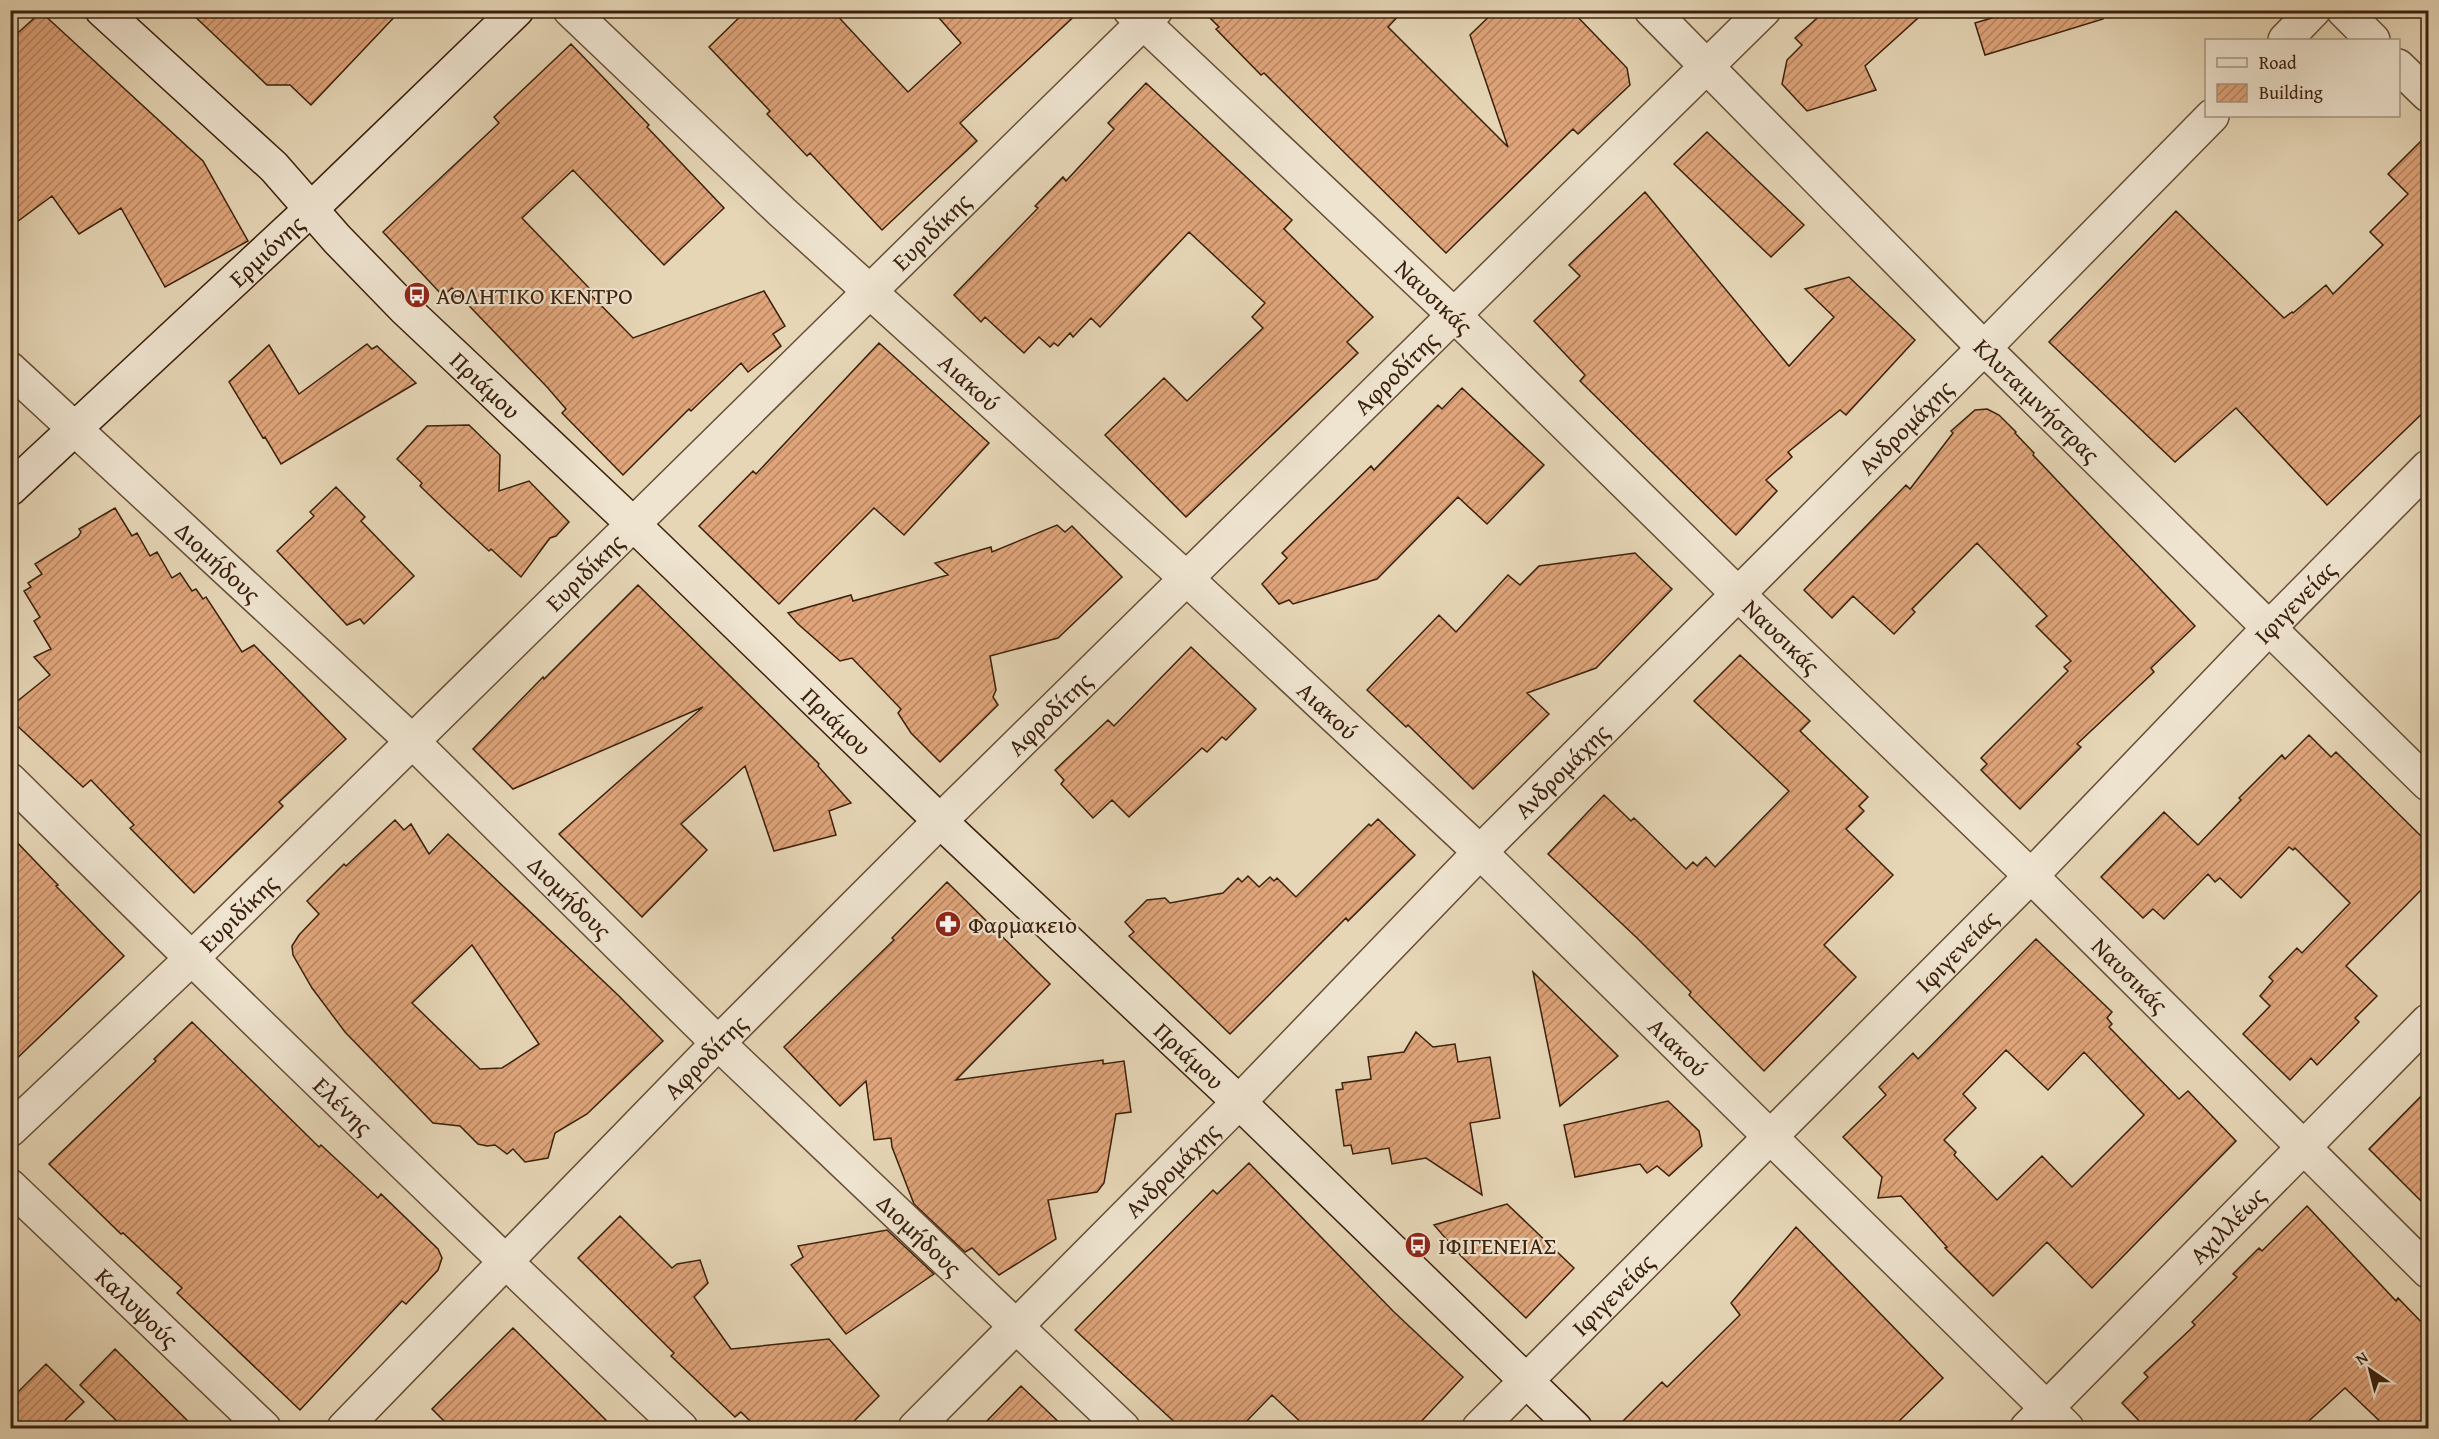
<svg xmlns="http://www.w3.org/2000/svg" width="2439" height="1439" font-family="'Gentium Book Plus',serif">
<defs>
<pattern id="building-hatch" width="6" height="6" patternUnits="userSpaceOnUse" patternTransform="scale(1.5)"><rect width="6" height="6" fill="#dfa47a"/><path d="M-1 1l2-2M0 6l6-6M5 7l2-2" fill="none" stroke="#b68562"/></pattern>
</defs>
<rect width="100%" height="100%" fill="#e6d6b6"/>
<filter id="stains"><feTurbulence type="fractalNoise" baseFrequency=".00333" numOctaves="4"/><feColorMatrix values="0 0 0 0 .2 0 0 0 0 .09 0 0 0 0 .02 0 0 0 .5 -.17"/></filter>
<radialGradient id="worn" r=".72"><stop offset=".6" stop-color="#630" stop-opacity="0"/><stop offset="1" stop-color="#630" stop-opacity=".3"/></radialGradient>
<!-- building -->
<path fill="url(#building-hatch)" stroke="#3b200c" stroke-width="1.5" fill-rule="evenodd" d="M 188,10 L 401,10 L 311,105 L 290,85 L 267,85 Z
M 747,10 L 832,10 L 908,92 L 961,43 L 932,10 L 1081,10 L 960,123 L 977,141 L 882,230 L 810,153 L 807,156 L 767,114 L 770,111 L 709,47 Z
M 1202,10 L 1404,10 L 1388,27 L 1508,147 L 1470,35 L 1496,10 L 1571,10 L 1627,68 L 1630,85 L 1578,134 L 1573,129 L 1446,253 L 1264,73 L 1261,75 L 1216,29 L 1219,27 Z
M 1826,10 L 1927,10 L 1865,66 L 1876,90 L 1807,111 L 1782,84 L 1787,60 L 1802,45 L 1795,38 Z
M 2018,10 L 2102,10 L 2103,19 L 1985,55 L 1975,23 Z
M 41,12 L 203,161 L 248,241 L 165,287 L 121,208 L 79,234 L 52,196 L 10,227 L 10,40 Z
M 571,44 L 649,125 L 647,127 L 724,208 L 664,265 L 573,170 L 522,218 L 591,290 L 588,292 L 633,338 L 764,291 L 785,326 L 773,334 L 781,346 L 748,372 L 741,363 L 691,411 L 689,409 L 623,475 L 562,413 L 566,409 L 547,387 L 452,288 L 443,296 L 383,232 L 499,123 L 494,117 Z
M 1146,83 L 1292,220 L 1284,229 L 1373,317 L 1347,342 L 1358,353 L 1186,517 L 1105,435 L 1164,378 L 1187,401 L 1263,328 L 1252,317 L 1265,303 L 1189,232 L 1100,327 L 1091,318 L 1073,337 L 1070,333 L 1058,346 L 1054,343 L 1050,347 L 1039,337 L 1024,353 L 985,317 L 981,322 L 954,295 L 1038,208 L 1035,206 L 1063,177 L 1066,181 L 1114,129 L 1108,123 Z
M 1707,132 L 1804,225 L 1771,257 L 1674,164 Z
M 2428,134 L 2428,408 L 2327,505 L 2236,408 L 2175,462 L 2049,342 L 2176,211 L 2284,318 L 2292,312 L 2293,313 L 2326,285 L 2333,294 L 2383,245 L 2370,232 L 2408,194 L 2388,174 Z
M 1645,192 L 1789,366 L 1834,317 L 1805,289 L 1849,277 L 1915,340 L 1846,415 L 1840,410 L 1788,452 L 1792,457 L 1766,480 L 1777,491 L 1736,535 L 1580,381 L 1585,375 L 1534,321 L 1580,276 L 1569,265 Z
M 879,343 L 989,443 L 904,535 L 874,508 L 779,604 L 699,526 L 753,471 L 756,474 Z
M 367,344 L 372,349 L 377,346 L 416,383 L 281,464 L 265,437 L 263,438 L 229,382 L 269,345 L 299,394 Z
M 1462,388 L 1544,465 L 1487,524 L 1458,497 L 1377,579 L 1293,604 L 1289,600 L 1279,604 L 1262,584 L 1287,558 L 1282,553 L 1371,466 L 1374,470 L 1438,405 L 1442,409 Z
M 1987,409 L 1999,415 L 2016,432 L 2015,433 L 2034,453 L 2033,455 L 2195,626 L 2151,668 L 2154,672 L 2077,744 L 2081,747 L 2020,809 L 1981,770 L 1987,764 L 1981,758 L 2068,671 L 2064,667 L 2071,661 L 2036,626 L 2047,616 L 1977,543 L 1912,609 L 1915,612 L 1894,634 L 1853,596 L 1832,618 L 1804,590 L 1906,485 L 1910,489 L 1953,433 L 1951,431 L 1975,410 Z
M 469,425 L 500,455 L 499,491 L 529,481 L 569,522 L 556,536 L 550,538 L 521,577 L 491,549 L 489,551 L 448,513 L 420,486 L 422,483 L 397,459 L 427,426 Z
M 336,487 L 365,517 L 361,521 L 414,576 L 364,624 L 360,619 L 347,625 L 277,551 L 314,516 L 310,512 Z
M 115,508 L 132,536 L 137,533 L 150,556 L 157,552 L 172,578 L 180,573 L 192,591 L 196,589 L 203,599 L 206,597 L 242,652 L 254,645 L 346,739 L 279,802 L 283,806 L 194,893 L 130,828 L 134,825 L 91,780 L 83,787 L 10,719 L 10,707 L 50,675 L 34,657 L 51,649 L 34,621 L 40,617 L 24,591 L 31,587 L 28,583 L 42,574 L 35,564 L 78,537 L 81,532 L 79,529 Z
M 1057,525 L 1065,532 L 1072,526 L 1122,577 L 1058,638 L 990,656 L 996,690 L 993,697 L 998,705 L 940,762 L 911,733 L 898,713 L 901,709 L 852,658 L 840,661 L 798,624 L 788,613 L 851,595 L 853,601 L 948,575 L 935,563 L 991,547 L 992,552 Z
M 1635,553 L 1672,589 L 1596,668 L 1527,693 L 1549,714 L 1473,789 L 1408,725 L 1406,727 L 1367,690 L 1439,615 L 1456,632 L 1508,575 L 1520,585 L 1539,566 Z
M 638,585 L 819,764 L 818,766 L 851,803 L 829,811 L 836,835 L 774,851 L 745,766 L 681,824 L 707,850 L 642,917 L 559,834 L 703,707 L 513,789 L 473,749 L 543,677 L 544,679 Z
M 1191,647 L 1256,709 L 1226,740 L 1222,737 L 1207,752 L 1202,748 L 1129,817 L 1112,800 L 1093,818 L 1061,784 L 1064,780 L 1055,770 L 1108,720 L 1114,726 Z
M 1740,655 L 1810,721 L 1800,731 L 1868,797 L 1859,806 L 1864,811 L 1846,829 L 1893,875 L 1824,945 L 1856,977 L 1764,1071 L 1689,995 L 1691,992 L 1637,938 L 1548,854 L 1604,795 L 1631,821 L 1634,818 L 1686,869 L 1693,862 L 1697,866 L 1706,857 L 1715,867 L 1789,791 L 1694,701 Z
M 2309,735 L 2331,757 L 2336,752 L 2428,843 L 2428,883 L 2346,966 L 2377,996 L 2355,1018 L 2359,1022 L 2317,1065 L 2311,1058 L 2290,1080 L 2243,1034 L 2270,1006 L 2260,996 L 2273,981 L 2269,977 L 2297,948 L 2302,953 L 2350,903 L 2295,848 L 2293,850 L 2289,847 L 2241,898 L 2220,878 L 2215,882 L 2208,874 L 2164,919 L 2153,909 L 2143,918 L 2101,877 L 2164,812 L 2198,845 L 2241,800 L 2239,798 L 2282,755 L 2285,759 Z
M 1378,819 L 1415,855 L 1348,921 L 1346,918 L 1230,1034 L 1129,936 L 1134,932 L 1125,922 L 1147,900 L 1165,898 L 1170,903 L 1223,893 L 1238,878 L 1242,882 L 1248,876 L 1259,887 L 1270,877 L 1274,881 L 1277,878 L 1296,897 L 1369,824 L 1371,826 Z
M 395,820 L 404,830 L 411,824 L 429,854 L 448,834 L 619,996 L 663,1041 L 587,1114 L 555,1133 L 548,1158 L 525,1162 L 513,1149 L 507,1154 L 495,1145 L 487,1146 L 478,1144 L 460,1126 L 433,1123 L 345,1032 L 312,988 L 293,955 L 292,946 L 299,935 L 319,914 L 307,901 L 344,864 L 346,866 ZM 472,945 L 539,1044 L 502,1068 L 480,1069 L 412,1003 Z
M 10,835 L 58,885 L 56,886 L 124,956 L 10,1065 Z
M 947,882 L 1050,984 L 956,1080 L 1103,1060 L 1103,1064 L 1124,1061 L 1131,1112 L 1116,1114 L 1104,1183 L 1097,1192 L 1048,1200 L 1056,1239 L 999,1275 L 972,1248 L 965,1252 L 914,1204 L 892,1147 L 891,1138 L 874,1140 L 866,1081 L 840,1106 L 784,1047 L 894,940 L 892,938 Z
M 2036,939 L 2112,1012 L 2107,1018 L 2112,1024 L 2109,1027 L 2179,1099 L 2188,1091 L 2236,1141 L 2092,1288 L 2047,1242 L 1993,1296 L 1945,1248 L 1947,1247 L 1901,1196 L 1878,1198 L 1882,1177 L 1843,1137 L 1886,1095 L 1879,1087 L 1913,1053 L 1918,1059 ZM 2006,1050 L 2048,1090 L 2084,1052 L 2144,1115 L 2072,1187 L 2042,1156 L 1997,1200 L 1954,1155 L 1956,1152 L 1944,1140 L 1976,1108 L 1963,1094 Z
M 1533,972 L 1618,1056 L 1560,1106 Z
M 192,1022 L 319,1147 L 321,1145 L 378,1198 L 381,1194 L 438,1249 L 442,1258 L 438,1270 L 406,1304 L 402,1301 L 300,1410 L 177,1293 L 182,1288 L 123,1233 L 121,1234 L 49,1164 L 156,1061 L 154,1059 Z
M 1416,1032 L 1433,1047 L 1455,1044 L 1458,1062 L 1490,1057 L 1500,1118 L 1470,1123 L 1482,1195 L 1426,1158 L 1392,1164 L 1389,1148 L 1353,1154 L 1351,1145 L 1344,1146 L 1336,1090 L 1343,1089 L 1342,1083 L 1371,1079 L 1368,1057 L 1404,1052 Z
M 2428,1089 L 2428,1208 L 2369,1149 Z
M 1668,1101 L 1699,1131 L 1702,1146 L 1669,1176 L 1657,1166 L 1647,1173 L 1640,1164 L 1575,1177 L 1564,1125 Z
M 1249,1163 L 1393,1311 L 1463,1377 L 1415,1428 L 1307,1428 L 1272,1395 L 1240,1428 L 1181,1428 L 1075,1330 L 1213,1190 L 1217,1194 Z
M 1507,1204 L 1574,1268 L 1526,1318 L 1461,1256 L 1434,1225 Z
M 2307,1206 L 2396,1301 L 2398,1298 L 2428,1329 L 2428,1428 L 2387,1428 L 2345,1388 L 2301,1428 L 2146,1428 L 2122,1403 L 2148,1377 L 2144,1373 L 2195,1325 L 2192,1322 L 2237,1277 L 2233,1274 L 2259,1248 L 2262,1251 Z
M 620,1216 L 672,1268 L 677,1264 L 700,1260 L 708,1283 L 694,1297 L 731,1349 L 829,1339 L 879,1396 L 847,1428 L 757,1428 L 741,1412 L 735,1417 L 671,1356 L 674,1353 L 578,1258 Z
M 1796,1227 L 1943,1378 L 1892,1428 L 1616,1428 L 1662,1382 L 1667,1387 L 1740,1315 L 1731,1303 Z
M 887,1230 L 934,1274 L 846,1334 L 791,1265 L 803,1257 L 798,1246 Z
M 513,1328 L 614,1428 L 451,1428 L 432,1409 Z
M 115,1349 L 195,1428 L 124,1428 L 80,1385 Z
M 46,1364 L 84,1402 L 57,1428 L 10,1428 L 10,1400 Z
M 1021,1386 L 1065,1428 L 980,1428 Z"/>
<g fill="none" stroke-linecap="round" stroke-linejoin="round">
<defs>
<g id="street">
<path id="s1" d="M 570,10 L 782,212 L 1186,578 L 1480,852 L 2067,1428"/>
<path id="s2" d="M 1130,10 L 1454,315 L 1738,594 L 2031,876 L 2428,1271"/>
<path id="s3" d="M 1651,10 L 1984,348 L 2428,784"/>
<path d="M 2343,10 L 2373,40"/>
<path d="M 2285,40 L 2314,10"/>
<path d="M 2398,66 L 2428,95"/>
<path id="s4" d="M 10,369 L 412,741 L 718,1043 L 1123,1428"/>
<path id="s5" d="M 10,780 C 232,999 455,1215 681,1428"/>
<path id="s6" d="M 10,1130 L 191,959 L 1156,10"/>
<path id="s7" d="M 10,1186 L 264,1428"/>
<path id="s8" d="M 344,1428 L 718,1043 L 940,821 L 1764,10"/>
<path id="s9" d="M 915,1428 L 1239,1102 L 1480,852 L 1984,348 L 2212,116"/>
<path id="s10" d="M 1479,1428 L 2031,876 L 2268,629 L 2428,467"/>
<path id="s11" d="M 2027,1428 L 2428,1021"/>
</g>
<g id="secondary">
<path id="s12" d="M 102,10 L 274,167 L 337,239 L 405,309 L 632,523 L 940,821 L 1239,1102 L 1575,1428"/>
<path id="s13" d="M 10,489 L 311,209 L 517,10"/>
</g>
</defs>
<!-- street casing -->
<use href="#street" stroke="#664e36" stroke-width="36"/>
<!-- secondary casing -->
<use href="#secondary" stroke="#3b200c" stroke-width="36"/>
<!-- street -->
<use href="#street" stroke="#efe4d0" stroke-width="33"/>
<!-- secondary -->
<use href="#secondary" stroke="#efe4d0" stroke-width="33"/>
</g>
<!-- icons -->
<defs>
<symbol id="bus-disc" viewBox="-11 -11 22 22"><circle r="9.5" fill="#8f2418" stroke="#efe4d0"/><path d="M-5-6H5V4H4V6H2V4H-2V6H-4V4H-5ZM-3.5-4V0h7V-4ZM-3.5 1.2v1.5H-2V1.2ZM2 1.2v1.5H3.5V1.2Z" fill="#fff"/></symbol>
<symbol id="pharmacy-disc" viewBox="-11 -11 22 22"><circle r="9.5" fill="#8f2418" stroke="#efe4d0"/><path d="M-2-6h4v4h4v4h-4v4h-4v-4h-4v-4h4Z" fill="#fff"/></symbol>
</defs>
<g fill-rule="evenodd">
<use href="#bus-disc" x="402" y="280" width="30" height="30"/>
<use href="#pharmacy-disc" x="933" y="909" width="30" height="30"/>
<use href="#bus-disc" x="1403" y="1230" width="30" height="30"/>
</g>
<g text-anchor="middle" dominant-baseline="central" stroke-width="4.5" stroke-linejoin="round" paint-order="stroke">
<!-- street labels -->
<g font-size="24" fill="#3b200c" stroke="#efe4d0">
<text stroke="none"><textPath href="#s6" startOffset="1287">Ευριδίκης</textPath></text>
<text stroke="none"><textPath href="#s13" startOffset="350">Ερμιόνης</textPath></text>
<text stroke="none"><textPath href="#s2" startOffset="418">Ναυσικάς</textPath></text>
<text stroke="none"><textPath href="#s8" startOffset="1490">Αφροδίτης</textPath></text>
<text stroke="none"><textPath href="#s1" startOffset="546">Αιακού</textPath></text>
<text stroke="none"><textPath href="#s12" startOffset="537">Πριάμου</textPath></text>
<text stroke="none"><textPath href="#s3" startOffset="549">Κλυταιμνήστρας</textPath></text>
<text stroke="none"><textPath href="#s9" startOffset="1408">Ανδρομάχης</textPath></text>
<text stroke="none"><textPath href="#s4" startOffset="284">Διομήδους</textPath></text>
<text stroke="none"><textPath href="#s6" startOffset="801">Ευριδίκης</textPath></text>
<text stroke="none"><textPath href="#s10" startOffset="1161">Ιφιγενείας</textPath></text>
<text stroke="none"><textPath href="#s2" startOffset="904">Ναυσικάς</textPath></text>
<text stroke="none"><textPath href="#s1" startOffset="1032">Αιακού</textPath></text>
<text stroke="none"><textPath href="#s8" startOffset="1004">Αφροδίτης</textPath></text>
<text stroke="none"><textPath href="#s12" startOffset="1023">Πριάμου</textPath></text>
<text stroke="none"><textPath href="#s9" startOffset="922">Ανδρομάχης</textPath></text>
<text stroke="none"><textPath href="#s4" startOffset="770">Διομήδους</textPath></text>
<text stroke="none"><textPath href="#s6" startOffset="315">Ευριδίκης</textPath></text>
<text stroke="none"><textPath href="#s10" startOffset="675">Ιφιγενείας</textPath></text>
<text stroke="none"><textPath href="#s2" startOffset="1390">Ναυσικάς</textPath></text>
<text stroke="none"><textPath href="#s1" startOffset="1518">Αιακού</textPath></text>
<text stroke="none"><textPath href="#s12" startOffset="1509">Πριάμου</textPath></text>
<text stroke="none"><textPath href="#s8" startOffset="518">Αφροδίτης</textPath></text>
<text stroke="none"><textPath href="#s5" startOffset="466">Ελένης</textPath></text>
<text stroke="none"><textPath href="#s9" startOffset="364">Ανδρομάχης</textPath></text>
<text stroke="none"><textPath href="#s11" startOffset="285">Αχιλλέως</textPath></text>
<text stroke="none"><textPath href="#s4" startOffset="1256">Διομήδους</textPath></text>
<text stroke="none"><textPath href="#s10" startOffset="189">Ιφιγενείας</textPath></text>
<text stroke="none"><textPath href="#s7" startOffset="176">Καλυψούς</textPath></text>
</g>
<!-- poi labels -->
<g font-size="24" fill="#3b200c" stroke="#efe4d0" text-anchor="start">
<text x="436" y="295">ΑΘΛΗΤΙΚΟ ΚΕΝΤΡΟ</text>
<text x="968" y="924">Φαρμακειο</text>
<text x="1438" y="1245">ΙΦΙΓΕΝΕΙΑΣ</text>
</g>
</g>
<!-- margin -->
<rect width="2439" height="1439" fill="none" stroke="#e6d6b6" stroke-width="36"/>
<rect x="12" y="12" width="2415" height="1415" fill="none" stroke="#3b200c" stroke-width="3"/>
<rect x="18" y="18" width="2403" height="1403" fill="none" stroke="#3b200c" stroke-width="1.5"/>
<!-- legend -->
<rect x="2205" y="39" width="195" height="78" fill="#efe4d0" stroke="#a79682" stroke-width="1.5"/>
<rect x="2217" y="58" width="30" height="9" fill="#efe4d0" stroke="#a79682" stroke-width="1.5"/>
<text x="2259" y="69" font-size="18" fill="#3b200c">Road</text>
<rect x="2217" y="84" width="30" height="18" fill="url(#building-hatch)" stroke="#a79682" stroke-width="1.5"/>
<text x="2259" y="99" font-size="18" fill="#3b200c">Building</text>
<!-- north arrow -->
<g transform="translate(2370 1370) rotate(325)" stroke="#efe4d0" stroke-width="4.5" paint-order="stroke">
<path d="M0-4.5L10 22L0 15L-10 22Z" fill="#3b200c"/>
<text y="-9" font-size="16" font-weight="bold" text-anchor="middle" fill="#3b200c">N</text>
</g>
<rect width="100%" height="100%" filter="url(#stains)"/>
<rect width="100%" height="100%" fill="url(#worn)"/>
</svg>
